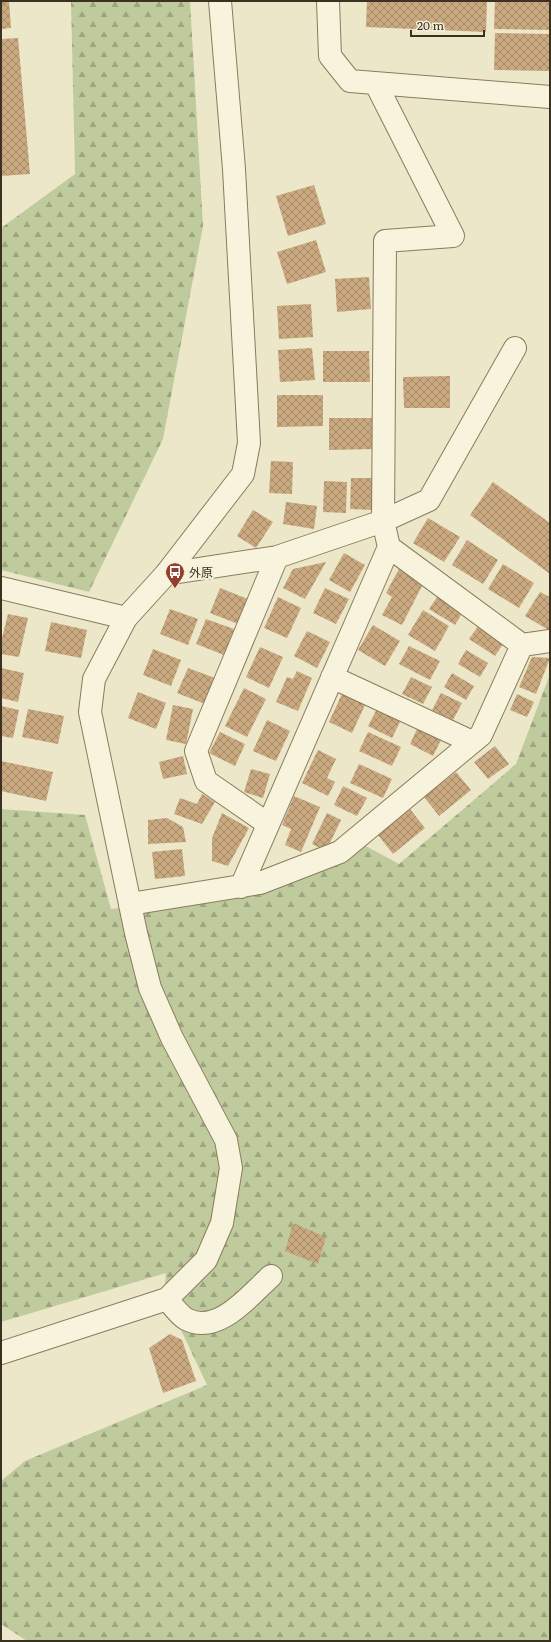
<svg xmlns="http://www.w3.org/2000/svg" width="551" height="1642" font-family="Literata,'Noto Sans JP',serif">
<defs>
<pattern id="forest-firs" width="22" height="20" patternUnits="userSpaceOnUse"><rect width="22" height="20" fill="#bfcb9d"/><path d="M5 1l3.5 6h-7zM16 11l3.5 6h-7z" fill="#9ca580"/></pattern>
<pattern id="building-cross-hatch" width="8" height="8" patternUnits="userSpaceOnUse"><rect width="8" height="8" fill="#caa980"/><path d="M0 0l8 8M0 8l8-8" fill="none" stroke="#a58a68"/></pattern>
</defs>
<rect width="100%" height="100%" fill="#ede7c9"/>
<!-- forest -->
<path fill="url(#forest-firs)" d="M 71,1 L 190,1 L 203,226 L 163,439 L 89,592 L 1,570 L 1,228 L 75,174 Z
M 550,674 L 550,1641 L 27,1641 L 1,1624 L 1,1481 L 25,1461 L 207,1385 L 164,1294 L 166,1273 L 1,1322 L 1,809 L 85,815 L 111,909 L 257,891 L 364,845 L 399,864 L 516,764 Z"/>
<!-- building -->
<path fill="url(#building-cross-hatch)" d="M 1,1 L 9,1 L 11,28 L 1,29 Z
M 367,1 L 487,1 L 486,32 L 366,27 Z
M 495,1 L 550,1 L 550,30 L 494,29 Z
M 495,33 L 550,34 L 550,71 L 494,70 Z
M 18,38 L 30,174 L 1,176 L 1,39 Z
M 314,185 L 326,224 L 288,236 L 276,196 Z
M 316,240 L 326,272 L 287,284 L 277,252 Z
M 369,277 L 371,309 L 337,312 L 335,279 Z
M 311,304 L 313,337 L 279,339 L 277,306 Z
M 312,348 L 315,380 L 280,382 L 278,350 Z
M 323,351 L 369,351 L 370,382 L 323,382 Z
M 450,376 L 450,408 L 404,408 L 403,377 Z
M 277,395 L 323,395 L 323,426 L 277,427 Z
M 329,418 L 376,418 L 376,449 L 329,450 Z
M 271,461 L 293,462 L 292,494 L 269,493 Z
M 351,478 L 374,478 L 373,510 L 350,509 Z
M 324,481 L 347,482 L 346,513 L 323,512 Z
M 493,482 L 550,523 L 550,574 L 470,515 Z
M 286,502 L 317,506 L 314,529 L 283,524 Z
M 253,510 L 273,522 L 256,548 L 237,536 Z
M 428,518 L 460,537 L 444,562 L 413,543 Z
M 467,540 L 498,560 L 483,584 L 452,565 Z
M 344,553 L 365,565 L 350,592 L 329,580 Z
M 326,562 L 305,599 L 283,588 L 293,569 Z
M 503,564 L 534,583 L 519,608 L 488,589 Z
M 400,567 L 425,580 L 402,625 L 382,615 L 392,597 L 386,593 Z
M 220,588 L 248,599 L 238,624 L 210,613 Z
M 325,588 L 349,599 L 336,624 L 313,613 Z
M 540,592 L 550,597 L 550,631 L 525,616 Z
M 439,594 L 464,610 L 455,625 L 429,609 Z
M 278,597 L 301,608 L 287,638 L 264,628 Z
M 170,609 L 198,619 L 188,645 L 160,634 Z
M 423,610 L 449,626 L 435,651 L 408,635 Z
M 8,614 L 28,618 L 19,657 L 1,654 L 1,642 Z
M 206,619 L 234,629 L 224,655 L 196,644 Z
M 51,622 L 87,630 L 81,658 L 45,651 Z
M 373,625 L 400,641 L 385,666 L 358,650 Z
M 479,625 L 505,641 L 495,656 L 469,639 Z
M 307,631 L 330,642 L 317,668 L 294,656 Z
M 409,646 L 440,661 L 430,680 L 399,664 Z
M 260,647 L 283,657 L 269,688 L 246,677 Z
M 153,649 L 181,660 L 171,686 L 143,675 Z
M 466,650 L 488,663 L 480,677 L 458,664 Z
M 532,657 L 550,658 L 536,694 L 519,687 Z
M 1,668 L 24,673 L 18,702 L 1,698 Z
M 188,668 L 215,678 L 205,704 L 177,693 Z
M 297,671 L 312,678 L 298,711 L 276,702 L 287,677 L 293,679 Z
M 452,673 L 474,686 L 466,700 L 444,687 Z
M 411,677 L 432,687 L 423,704 L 402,694 Z
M 244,688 L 266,699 L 247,737 L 225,726 Z
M 138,692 L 166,703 L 156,729 L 128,718 Z
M 441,693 L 462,703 L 453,720 L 432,710 Z
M 342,694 L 365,705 L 352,733 L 329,722 Z
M 517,694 L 534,702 L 527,717 L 510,710 Z
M 173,705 L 193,709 L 186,744 L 166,740 Z
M 1,706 L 19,710 L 13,738 L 1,736 Z
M 378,707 L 401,720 L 392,738 L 368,726 Z
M 28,709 L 64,716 L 58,744 L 22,737 Z
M 267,720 L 290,731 L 276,761 L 253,751 Z
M 419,725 L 442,738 L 433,756 L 410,744 Z
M 220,732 L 245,744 L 235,766 L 209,753 Z
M 368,732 L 401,747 L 392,766 L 359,751 Z
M 495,746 L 509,764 L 488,779 L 474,762 Z
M 318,750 L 336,759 L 327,778 L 335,782 L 328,796 L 302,783 Z
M 183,756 L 187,774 L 163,779 L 159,762 Z
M 1,761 L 53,772 L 46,801 L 1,791 Z
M 359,764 L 392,779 L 383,798 L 350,783 Z
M 251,769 L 270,774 L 263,798 L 244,792 Z
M 456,772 L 471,790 L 439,816 L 424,797 Z
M 343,786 L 367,798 L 357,816 L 334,805 Z
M 202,794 L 215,802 L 202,824 L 174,814 L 180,798 L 197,804 Z
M 294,796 L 320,807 L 301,852 L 285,845 L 291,829 L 282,825 Z
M 410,809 L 425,828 L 393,854 L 378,835 Z
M 222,813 L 249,828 L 228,866 L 212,861 L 212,838 Z
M 327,813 L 341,820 L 326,851 L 312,844 Z
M 167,818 L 183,827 L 186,842 L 148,844 L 148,820 Z
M 182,849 L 185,876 L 155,879 L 152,852 Z
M 293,1223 L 326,1237 L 318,1264 L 285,1251 Z
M 170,1334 L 182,1340 L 196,1381 L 163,1393 L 149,1348 Z"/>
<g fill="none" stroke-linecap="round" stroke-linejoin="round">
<defs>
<path id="minor" d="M 389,547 L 522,645
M 166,574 L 277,557 L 383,521 L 385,241 L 453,236 L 376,84
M 1,588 L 126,618
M 332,677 L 472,742
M 268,824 L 206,781 L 196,751 L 277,557
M 241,887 L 389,547 L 383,521 L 429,500 L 515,348
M 130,904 L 260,883 L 340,852 L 481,735 L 522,645 L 550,641
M 167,1299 C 172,1305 179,1315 186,1319 C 218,1336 250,1295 271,1276"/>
<path id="tertiary" d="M 328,1 L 330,56 L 350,81 L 550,97
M 1,1353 L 167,1299 L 206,1260 L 222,1223 L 231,1168 L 226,1140 L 172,1038 L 150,988 L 136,933 L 90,712 L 94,679 L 126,618 L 166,574 L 243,474 L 249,443 L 234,169 L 220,1"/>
</defs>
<!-- minor casing -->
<use href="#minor" stroke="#897b5e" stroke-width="24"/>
<!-- tertiary casing -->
<use href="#tertiary" stroke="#897b5e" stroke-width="24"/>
<!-- minor -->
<use href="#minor" stroke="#f8f3dc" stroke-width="22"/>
<!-- tertiary -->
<use href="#tertiary" stroke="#f8f3dc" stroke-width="22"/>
</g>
<!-- icons -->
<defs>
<symbol id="bus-pin" viewBox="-11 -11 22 30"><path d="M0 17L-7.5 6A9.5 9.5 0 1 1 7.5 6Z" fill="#963d30" stroke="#f5f1d8"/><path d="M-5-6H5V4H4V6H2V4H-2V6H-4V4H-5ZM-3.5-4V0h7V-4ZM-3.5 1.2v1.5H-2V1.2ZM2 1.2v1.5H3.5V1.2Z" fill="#fff"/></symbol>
</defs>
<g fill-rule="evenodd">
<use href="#bus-pin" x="164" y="561" width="22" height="30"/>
</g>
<g text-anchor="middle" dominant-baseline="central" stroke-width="4" stroke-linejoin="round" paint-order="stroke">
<!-- poi labels -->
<g font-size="12" fill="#3a3121" stroke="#f5f1d8" text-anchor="start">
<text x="189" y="572">外原</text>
</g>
</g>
<!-- border -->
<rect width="551" height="1642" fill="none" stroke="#3a3121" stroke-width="4"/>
<!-- scale -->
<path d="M411 30v6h73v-6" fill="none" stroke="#3a3121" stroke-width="2"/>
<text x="417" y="30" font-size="12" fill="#3a3121" stroke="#f5f1d8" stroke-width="3" paint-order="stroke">20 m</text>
</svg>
